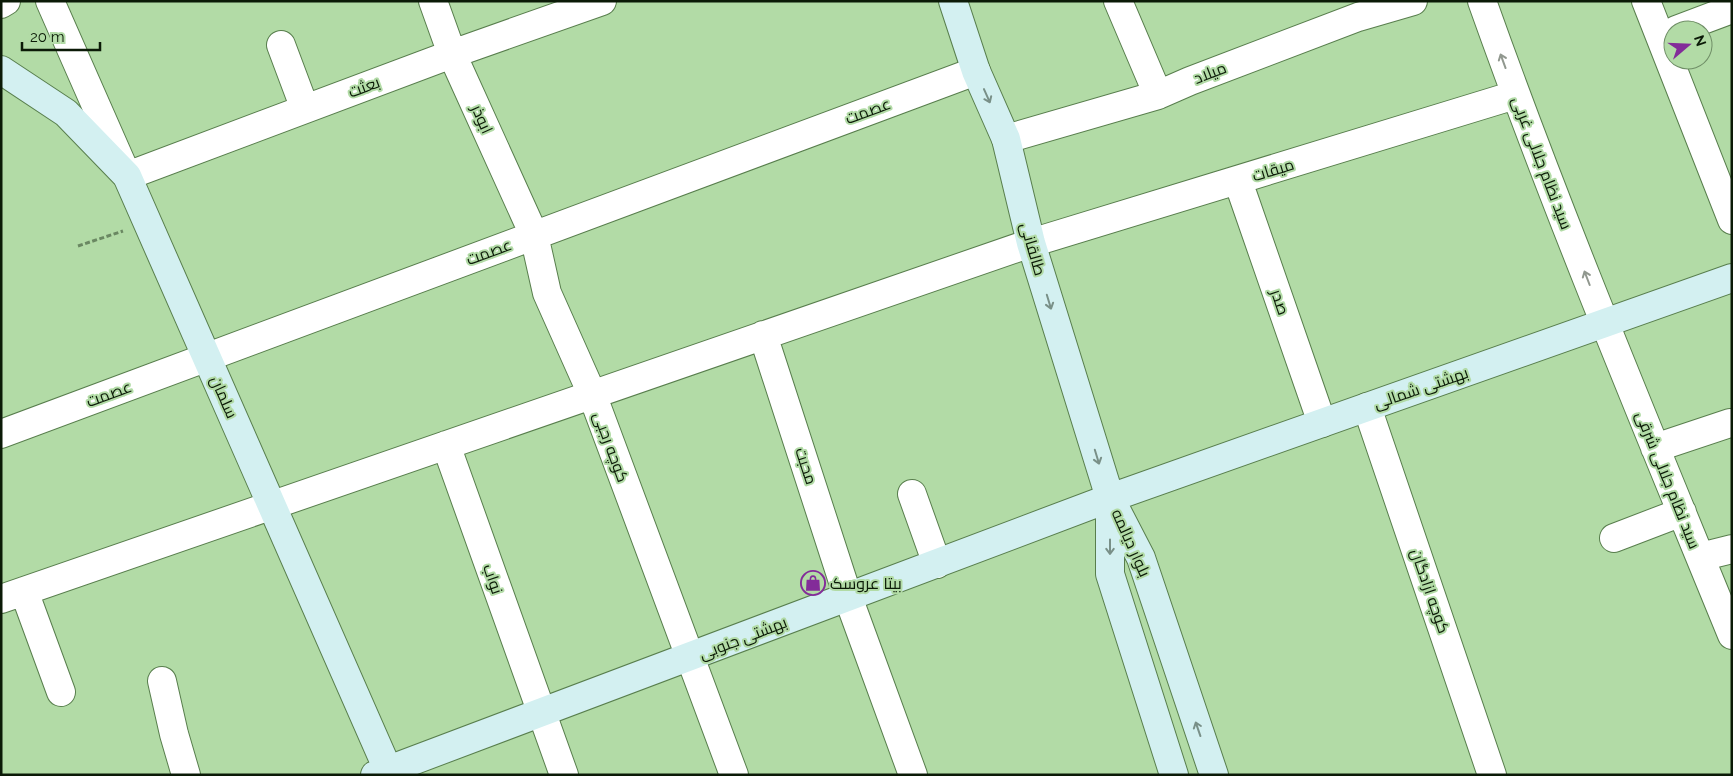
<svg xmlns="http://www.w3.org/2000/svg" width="1733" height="776" font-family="Raleway,Cairo,sans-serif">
<rect width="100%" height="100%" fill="#b2dba6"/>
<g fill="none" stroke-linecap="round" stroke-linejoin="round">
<defs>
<path id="street" d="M 50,1 L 127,176 L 452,54 L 602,1
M 433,1 L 452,54 L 534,235 L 547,293 L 592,394 L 734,775
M 1118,1 L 1158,95
M 1482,1 C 1558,215 1646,425 1732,635
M 1646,1 L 1732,220
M 1,4 L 6,1
M 1676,30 L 1732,9
M 281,45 L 305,109
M 1006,139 L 1158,95 L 1190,81 L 1358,17 L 1413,1
M 1238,181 L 1322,423
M 763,335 L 848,597 L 913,775
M 1367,407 L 1492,775
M 1,434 L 976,71
M 446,445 L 564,775
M 1655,448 L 1730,423
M 912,494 L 937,564
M 1614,538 L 1682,512
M 1700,557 L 1732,549
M 24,591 L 61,692
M 1,599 L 1031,243 L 1515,95
M 162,681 L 174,734 L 186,775"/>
<path id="secondary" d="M 953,1 L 976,71 L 1006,139 L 1031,243 L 1110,498 L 1141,558 L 1214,775
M 1,70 L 66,113 L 127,176 L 388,770
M 1110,502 L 1110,574 L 1174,775
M 375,775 L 1110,498 L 1732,278"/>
</defs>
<!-- street casing -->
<use href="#street" stroke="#587e4d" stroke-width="30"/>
<!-- secondary casing -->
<use href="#secondary" stroke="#587e4d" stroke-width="30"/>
<!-- path -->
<path stroke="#6a8862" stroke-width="3" stroke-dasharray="5 2.5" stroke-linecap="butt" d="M 78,246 L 123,231"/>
<!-- street -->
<use href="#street" stroke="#fff" stroke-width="28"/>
<!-- secondary -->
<use href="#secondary" stroke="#d3f0f1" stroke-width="28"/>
</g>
<!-- one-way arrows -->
<defs><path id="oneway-shaft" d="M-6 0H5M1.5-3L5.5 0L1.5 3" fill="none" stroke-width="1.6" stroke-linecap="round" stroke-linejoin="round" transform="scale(1.25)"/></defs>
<g stroke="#91988f">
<use href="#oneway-shaft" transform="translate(1503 61) rotate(-110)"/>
<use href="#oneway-shaft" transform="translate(1587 278) rotate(-111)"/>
</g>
<g stroke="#799088">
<use href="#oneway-shaft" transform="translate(987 96) rotate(66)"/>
<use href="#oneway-shaft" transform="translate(1049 302) rotate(73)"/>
<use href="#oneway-shaft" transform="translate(1097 457) rotate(73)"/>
<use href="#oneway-shaft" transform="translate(1110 547) rotate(90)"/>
<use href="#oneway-shaft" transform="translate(1198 729) rotate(-109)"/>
</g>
<!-- icons -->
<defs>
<symbol id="shop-ring" viewBox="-11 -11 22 22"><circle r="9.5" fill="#b2dba6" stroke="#832c99" stroke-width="1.5"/><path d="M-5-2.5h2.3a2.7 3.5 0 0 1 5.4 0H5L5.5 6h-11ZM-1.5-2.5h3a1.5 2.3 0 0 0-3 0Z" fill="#832c99"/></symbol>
</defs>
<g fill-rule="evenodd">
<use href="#shop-ring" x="799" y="569" width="28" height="28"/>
</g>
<g text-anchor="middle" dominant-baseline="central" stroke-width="4" stroke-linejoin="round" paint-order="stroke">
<!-- street labels -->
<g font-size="16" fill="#0b1a07" stroke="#b2dba6">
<text transform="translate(1210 73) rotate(-21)">میلاد</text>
<text transform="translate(364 87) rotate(-20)">بعثت</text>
<text transform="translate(868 111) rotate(-20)">عصمت</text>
<text transform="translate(482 119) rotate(66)">ابوذر</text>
<text transform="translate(1542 163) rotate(69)">سید نظام جلالی غربی</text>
<text transform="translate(1273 170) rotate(-17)">میقات</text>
<text transform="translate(1033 249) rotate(74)">طالقانی</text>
<text transform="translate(489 252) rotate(-20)">عصمت</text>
<text transform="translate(1280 302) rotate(71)">صدر</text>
<text transform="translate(1421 388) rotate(-19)">بهشتی شمالی</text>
<text transform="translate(109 394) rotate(-20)">عصمت</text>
<text transform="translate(224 397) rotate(66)">سلمان</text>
<text transform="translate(611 447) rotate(70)">کوچه رجبی</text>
<text transform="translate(806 466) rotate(72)">محبت</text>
<text transform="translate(1668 480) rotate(68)">سید نظام جلالی شرقی</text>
<text transform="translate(1131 543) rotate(66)">بلوار دیالمه</text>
<text transform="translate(493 579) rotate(71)">نواب</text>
<text transform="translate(1430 591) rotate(71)">کوچه ازادگان</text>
<text transform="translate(743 638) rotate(-21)">بهشتی جنوبی</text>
</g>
<!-- poi labels -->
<g font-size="16" fill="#0b1a07" stroke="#b2dba6" text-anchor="start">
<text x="830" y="583">بیتا عروسک</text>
</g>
</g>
<!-- border -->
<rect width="1733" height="776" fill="none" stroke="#0b1a07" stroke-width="5"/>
<!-- north arrow -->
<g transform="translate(1688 45) rotate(71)"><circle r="24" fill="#b2dba6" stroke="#6f8e66"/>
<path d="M0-4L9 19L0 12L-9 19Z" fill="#832c99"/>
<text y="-8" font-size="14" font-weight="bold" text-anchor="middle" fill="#0b1a07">N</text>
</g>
<!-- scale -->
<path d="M22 42v8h78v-8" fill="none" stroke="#0b1a07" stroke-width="2.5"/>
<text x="30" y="42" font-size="15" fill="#0b1a07" stroke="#b2dba6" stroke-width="4" paint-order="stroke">20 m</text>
</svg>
